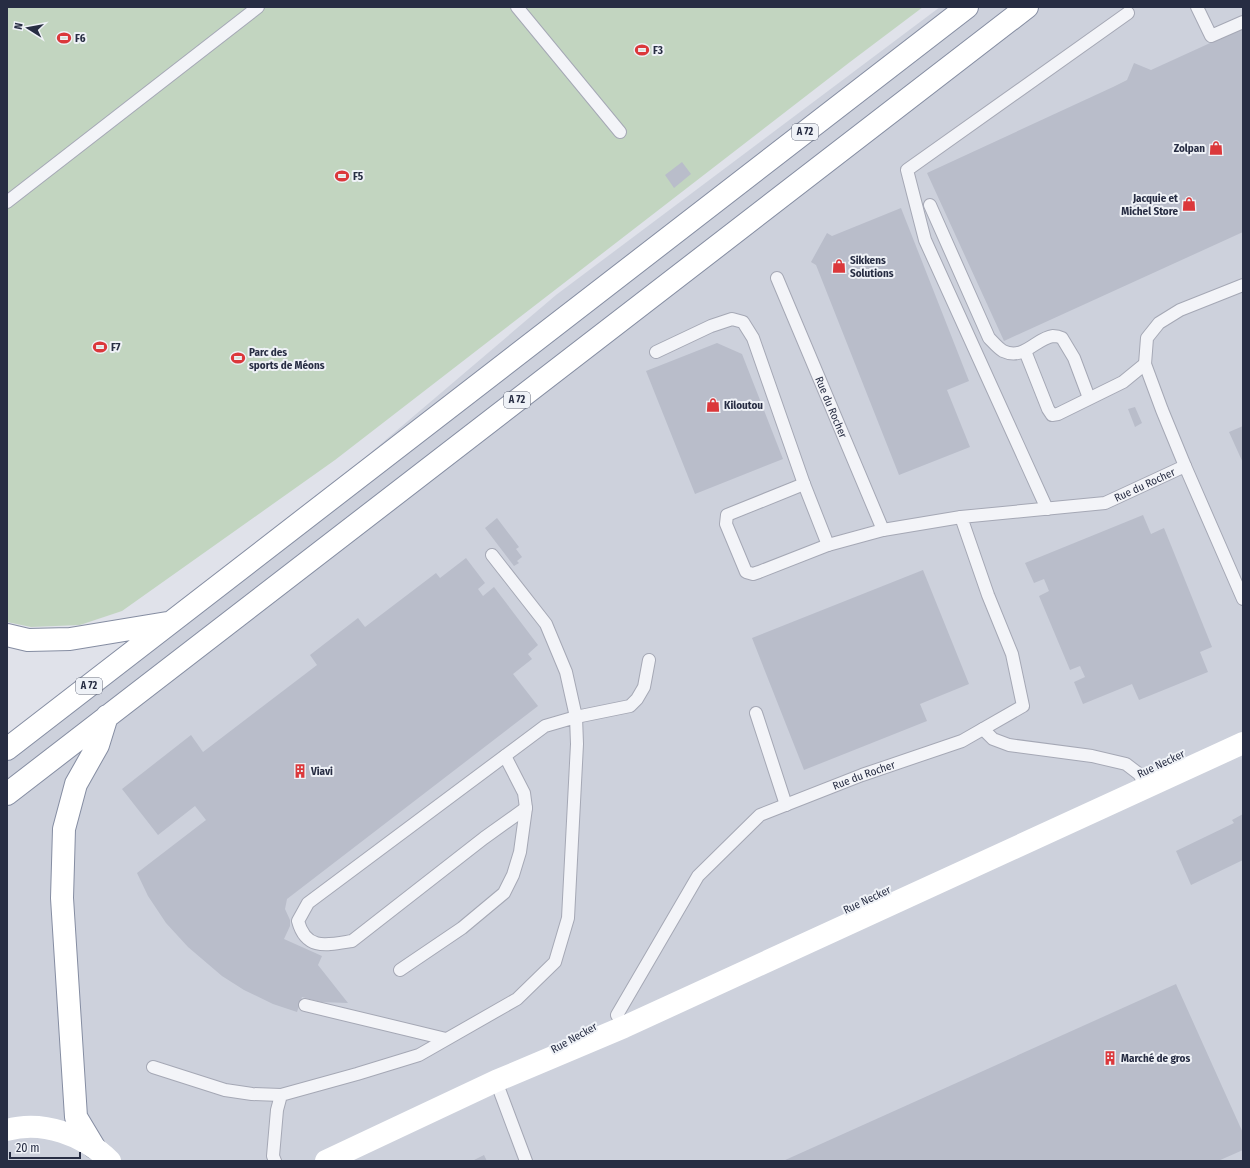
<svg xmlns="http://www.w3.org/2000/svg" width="1250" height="1168" font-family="'Fira Sans Condensed',sans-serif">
<rect width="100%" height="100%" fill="#e0e2ea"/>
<!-- built -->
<path fill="#cdd1dc" d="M 940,7 L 1243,7 L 1243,1161 L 7,1161 L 7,762 L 556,295 Z"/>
<!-- green -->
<path fill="#c2d5c0" d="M 7,7 L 923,7 L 850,62 L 335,460 L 122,611 L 80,625 L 31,627 L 7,622 Z"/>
<!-- building -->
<path fill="#b9bdca" d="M 1243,28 L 1243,232 L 1004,341 L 927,173 L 1113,87 L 1127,80 L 1134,63 L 1151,70 Z
M 682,162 L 691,174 L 674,188 L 665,175 Z
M 901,208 L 969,381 L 947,390 L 970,447 L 899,475 L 816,265 L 811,262 L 827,233 L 832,236 Z
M 717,343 L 742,354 L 783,459 L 695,494 L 646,371 Z
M 1135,407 L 1142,423 L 1135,427 L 1128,409 Z
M 1243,426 L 1243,463 L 1229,432 Z
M 1143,515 L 1151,534 L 1164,528 L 1212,647 L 1200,652 L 1208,672 L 1139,700 L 1132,684 L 1083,704 L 1074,682 L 1085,677 L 1080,666 L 1070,670 L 1039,596 L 1049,591 L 1044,579 L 1034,583 L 1025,563 Z
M 497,518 L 519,547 L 516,549 L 522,557 L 517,561 L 519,563 L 514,566 L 485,528 Z
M 466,558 L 485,583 L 478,589 L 483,596 L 494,587 L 538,645 L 528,654 L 532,659 L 513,674 L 538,706 L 287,899 L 285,909 L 290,920 L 290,926 L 284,939 L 322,956 L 318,965 L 348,1003 L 321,1002 L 302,997 L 297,1012 L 273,1004 L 244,990 L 222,976 L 188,947 L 166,923 L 148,896 L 137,873 L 206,820 L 195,806 L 158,835 L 122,789 L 191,735 L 203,752 L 317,665 L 310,655 L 358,618 L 365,627 L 436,573 L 440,578 Z
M 923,570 L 969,684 L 920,704 L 927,721 L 804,770 L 752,638 Z
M 1243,814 L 1243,860 L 1191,885 L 1176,851 L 1234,823 L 1232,820 Z
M 1176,984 L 1243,1133 L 1243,1150 L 1218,1161 L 783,1161 Z
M 484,1155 L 487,1161 L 472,1161 Z"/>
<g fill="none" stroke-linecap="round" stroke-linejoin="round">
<defs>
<g id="service">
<path d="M 517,7 L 620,132"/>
<path d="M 1197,7 L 1211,36 L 1243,22"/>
<path d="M 7,202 L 258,7"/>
<path d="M 930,205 L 989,338 C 993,342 998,348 1003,351 C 1024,361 1036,338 1053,336 C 1056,336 1060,337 1062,338 L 1074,358 L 1089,398"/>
<path id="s1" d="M 777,278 L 883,530 L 961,517"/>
<path d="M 1025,351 L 1048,409 L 1052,415 L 1058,414 L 1123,382 L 1145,364"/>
<path d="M 656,352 L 711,326 L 732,319 L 743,322 L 753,338 L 804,484 L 828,545"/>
<path d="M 1185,466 L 1162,410 L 1145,364 L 1147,338 L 1159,323 L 1180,310 L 1243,285"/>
<path d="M 804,484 L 727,515 L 726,524 L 746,572 L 753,574 L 759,572 L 828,545 L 883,530"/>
<path d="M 1047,509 L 925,240 L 907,170 L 1128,13"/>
<path d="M 492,555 L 546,624 L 566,672 L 576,717 L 630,706 L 637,699 L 644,687 L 649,660"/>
<path d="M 756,713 L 786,805"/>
<path d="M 983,729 L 993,739 L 1009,745 L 1092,756 L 1126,764 L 1139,774 L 1147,787"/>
<path d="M 400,970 L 462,928 L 504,893 L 513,875 L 520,852 L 526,808 L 524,793 L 505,756"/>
<path d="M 305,1005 L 446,1039"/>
<path id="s2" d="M 624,1027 L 617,1015 L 698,876 L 760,815 L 862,775 L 962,741 L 1023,706 L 1012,654 L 988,595 L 961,517 L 1105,503 L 1185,466 L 1243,599"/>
<path d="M 153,1067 L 225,1090 L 252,1094 L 281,1095"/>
<path d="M 496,1081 L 526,1161"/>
<path d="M 275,1161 L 273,1156 L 277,1110 L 281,1095 L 357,1074 L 419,1055 L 517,999 L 555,962 L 568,918 L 577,744 L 576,717 L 545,726 L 308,903 L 298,921 C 306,951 327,945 352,941 L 484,838 L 526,808"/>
</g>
<path id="motorway" d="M 7,635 L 28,640 L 70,639 L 167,623
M 7,749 L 967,7
M 7,794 L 1027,7
M 94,1147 L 76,1117 L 62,898 L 64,829 L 76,784 L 98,745 L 107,716"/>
</defs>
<!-- service casing -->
<use href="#service" stroke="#a5a8b5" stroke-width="14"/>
<!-- motorway casing -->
<use href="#motorway" stroke="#858da2" stroke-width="24"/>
<!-- service -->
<use href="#service" stroke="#f3f4f8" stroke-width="12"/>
<!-- secondary -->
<path stroke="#fff" stroke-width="22" d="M 7,1130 C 43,1120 84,1135 110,1161
M 326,1161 L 496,1081 L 624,1027 L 1243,743"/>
<!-- motorway -->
<use href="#motorway" stroke="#fff" stroke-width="22"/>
</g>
<!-- icons -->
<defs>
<symbol id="stadium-bare" viewBox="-9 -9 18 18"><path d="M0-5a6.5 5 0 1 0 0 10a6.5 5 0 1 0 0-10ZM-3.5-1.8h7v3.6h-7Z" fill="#db383b" stroke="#eff2f7" stroke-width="2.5" paint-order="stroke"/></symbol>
<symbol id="shop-bare" viewBox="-9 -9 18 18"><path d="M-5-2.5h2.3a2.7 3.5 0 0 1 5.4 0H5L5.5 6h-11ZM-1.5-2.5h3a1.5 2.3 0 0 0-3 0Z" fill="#db383b" stroke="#eff2f7" stroke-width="2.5" paint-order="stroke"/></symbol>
<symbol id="building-bare" viewBox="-9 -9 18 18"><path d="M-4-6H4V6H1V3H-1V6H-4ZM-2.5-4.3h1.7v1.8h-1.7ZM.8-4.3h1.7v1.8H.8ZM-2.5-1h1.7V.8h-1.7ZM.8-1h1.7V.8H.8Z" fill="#db383b" stroke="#eff2f7" stroke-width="2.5" paint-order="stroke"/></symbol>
</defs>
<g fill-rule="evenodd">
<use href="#stadium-bare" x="54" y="28" width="20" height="20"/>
<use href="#stadium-bare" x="632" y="40" width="20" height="20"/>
<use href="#shop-bare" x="1206" y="138" width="20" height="20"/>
<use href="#stadium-bare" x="332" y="166" width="20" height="20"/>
<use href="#shop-bare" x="1179" y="194" width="20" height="20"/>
<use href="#shop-bare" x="829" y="256" width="20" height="20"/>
<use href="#stadium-bare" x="90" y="337" width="20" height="20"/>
<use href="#stadium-bare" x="228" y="348" width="20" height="20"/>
<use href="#shop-bare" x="703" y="395" width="20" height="20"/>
<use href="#building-bare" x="290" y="761" width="20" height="20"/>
<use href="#building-bare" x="1100" y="1048" width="20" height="20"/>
</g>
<g text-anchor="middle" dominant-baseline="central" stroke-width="4" stroke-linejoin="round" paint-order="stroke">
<!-- shield labels -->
<g fill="#eff2f7" stroke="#636879" stroke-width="1">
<rect x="792" y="124" width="26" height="16" rx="3"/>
<rect x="504" y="392" width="26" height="16" rx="3"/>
<rect x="76" y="678" width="26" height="16" rx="3"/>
</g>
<g font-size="10" font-weight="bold" fill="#272d43">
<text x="805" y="132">A 72</text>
<text x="517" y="400">A 72</text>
<text x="89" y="686">A 72</text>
</g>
<!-- poi labels -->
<g font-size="11" font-weight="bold" fill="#272d43" stroke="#eff2f7" text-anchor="start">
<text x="75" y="38">F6</text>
<text x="653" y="50">F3</text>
<text x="1205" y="148" text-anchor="end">Zolpan</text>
<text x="353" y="176">F5</text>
<text x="1178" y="198" text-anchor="end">Jacquie et<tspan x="1178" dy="13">Michel Store</tspan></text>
<text x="850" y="260">Sikkens<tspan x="850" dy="13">Solutions</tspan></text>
<text x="111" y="347">F7</text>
<text x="249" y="352">Parc des<tspan x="249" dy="13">sports de Méons</tspan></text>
<text x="724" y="405">Kiloutou</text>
<text x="311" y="771">Viavi</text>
<text x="1121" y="1058">Marché de gros</text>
</g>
<!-- street labels -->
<g font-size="11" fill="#272d43" stroke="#eff2f7">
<text stroke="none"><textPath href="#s1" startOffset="140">Rue du Rocher</textPath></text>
<text stroke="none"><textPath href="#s2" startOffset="935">Rue du Rocher</textPath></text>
<text transform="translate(1161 764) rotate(-25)">Rue Necker</text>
<text stroke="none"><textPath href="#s2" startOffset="373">Rue du Rocher</textPath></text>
<text transform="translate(867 900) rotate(-25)">Rue Necker</text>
<text transform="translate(574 1038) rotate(-29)">Rue Necker</text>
</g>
</g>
<!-- border -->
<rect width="1250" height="1168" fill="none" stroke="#272d43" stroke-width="16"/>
<!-- north arrow -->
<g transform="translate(28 28) rotate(281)" stroke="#eff2f7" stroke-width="3" paint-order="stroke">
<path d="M0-3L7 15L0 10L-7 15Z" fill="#272d43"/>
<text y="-6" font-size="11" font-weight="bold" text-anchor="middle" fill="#272d43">N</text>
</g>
<!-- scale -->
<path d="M10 1152v6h70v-6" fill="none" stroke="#272d43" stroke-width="2"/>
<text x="16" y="1152" font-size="12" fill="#272d43" stroke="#eff2f7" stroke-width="3" paint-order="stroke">20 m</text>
</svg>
